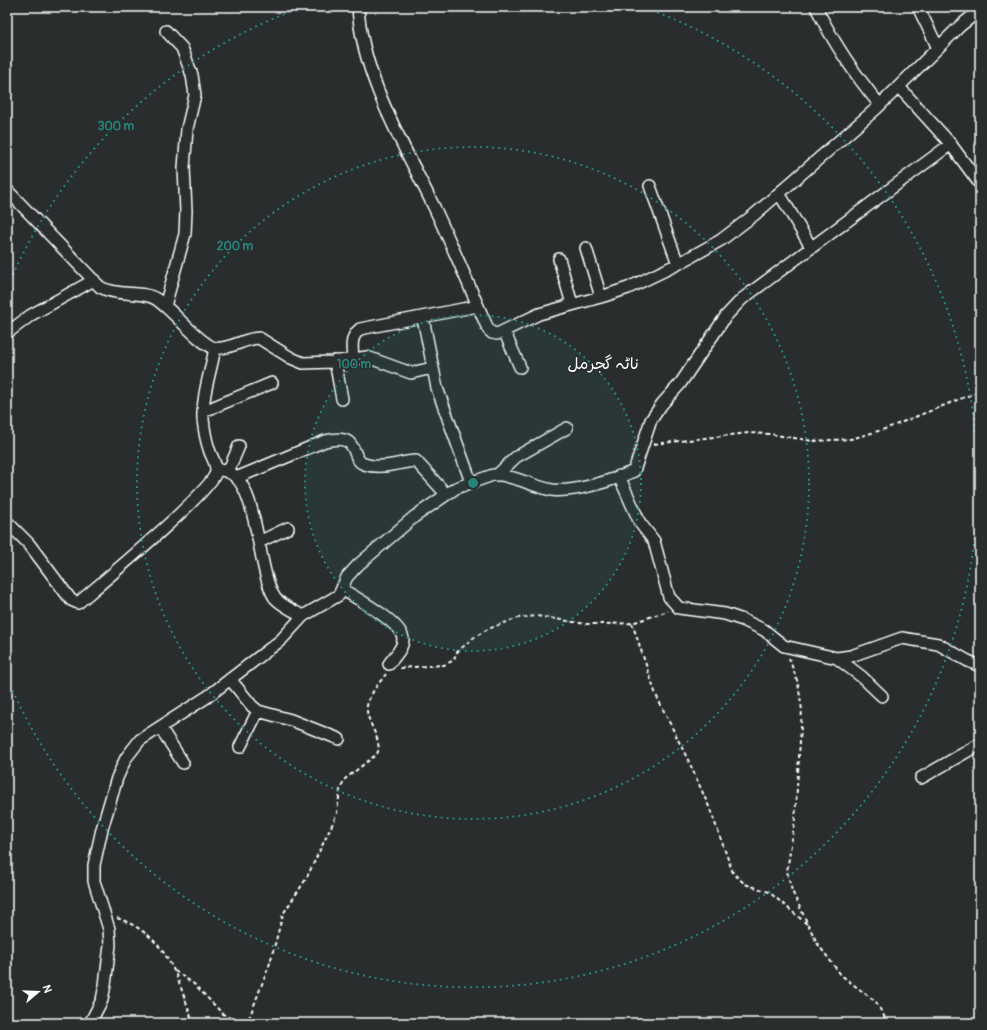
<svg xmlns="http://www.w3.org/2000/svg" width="987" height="1030" font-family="Pangolin,'Playpen Sans Arabic',sans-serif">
<rect width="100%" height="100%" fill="#2a2d2e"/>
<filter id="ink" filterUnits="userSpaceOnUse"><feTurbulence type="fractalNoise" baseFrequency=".025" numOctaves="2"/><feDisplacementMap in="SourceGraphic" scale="8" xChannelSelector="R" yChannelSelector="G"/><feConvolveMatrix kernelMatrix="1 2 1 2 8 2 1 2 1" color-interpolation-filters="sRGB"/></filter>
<g filter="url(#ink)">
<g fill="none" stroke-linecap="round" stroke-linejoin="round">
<defs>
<path id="minor" d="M 358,7 C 362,77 404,145 434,207 C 453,247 470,288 488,329 L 492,333 L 497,334 L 539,314 L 604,296 L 628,288 L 678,264 L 721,240 L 754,215 L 877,108 L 960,26 L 980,10
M 816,7 C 833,42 855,75 880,105
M 918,7 L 938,48
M 899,87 L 949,142 L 980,184
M 650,186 L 678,264
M 7,190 L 100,287 C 118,297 142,290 156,299 C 172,309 200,345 215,348 C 229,350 245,338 259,338 L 291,358 L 303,363 L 333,362 L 367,357 L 411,373 L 432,368
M 779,193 L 811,247
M 586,248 L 601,297
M 559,259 L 572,304
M 165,306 L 185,234 L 186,211 L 184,168 L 187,129 L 195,95 L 192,75 L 182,48 L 166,31
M 423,318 L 437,388 L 471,482
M 504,331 L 520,367
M 7,333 L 31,315 L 94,280
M 353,358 C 352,347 350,337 360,329 L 478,306
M 335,361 L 342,399
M 204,411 L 272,383
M 216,470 C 220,470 224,470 228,472 C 259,483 257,573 275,598 C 282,606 294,611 303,616
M 228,472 L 239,446
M 497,475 L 516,457 L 567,428
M 619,476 L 640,523 L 654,541 L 669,597 L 679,608 L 725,614 L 743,620 L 764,630 L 784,646 L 837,658 L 851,656 L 902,638 L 938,644 L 968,661 L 980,666
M 236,478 L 325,441 C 362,432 349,459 364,464 C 382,470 399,462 416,461 L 446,494
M 7,522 L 29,544 L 71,600 L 78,603 C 99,585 212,491 216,472 C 217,463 211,457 209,449 C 206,440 204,429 203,419 C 202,395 211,371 215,348
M 259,542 L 288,528
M 342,589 C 355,598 404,623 403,640 C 403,648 394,657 389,664
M 837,658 L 862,677 L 882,696
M 230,679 L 252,706 L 258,711 L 291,720 L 339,739
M 160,727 L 183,763
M 240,747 L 258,711
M 921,778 L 980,744
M 90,1023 L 102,1000 L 105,985 L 110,945 L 109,929 L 94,881 L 94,865 L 102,829 L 117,778 L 126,758 L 140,740 L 207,697 L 281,640 L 303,616 L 339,595 L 347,577 L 358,565 L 414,517 L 456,488 L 493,475 L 501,475 C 518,478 536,487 552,490 C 573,493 614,480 634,471 L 651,420 L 662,404 L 680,384 L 726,316 L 742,299 L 951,144"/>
</defs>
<!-- minor casing -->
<use href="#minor" stroke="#fff" stroke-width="14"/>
<!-- path -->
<path stroke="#fff" stroke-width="2" stroke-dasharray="4 3" stroke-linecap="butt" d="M 654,444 L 748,433 L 770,434 L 813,441 L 851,439 L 885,429 L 980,391
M 632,623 L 656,695 L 690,764 L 710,809 L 733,873 L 745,884 L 769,892 L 808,925
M 789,658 L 798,683 L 802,710 L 795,819 L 787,871 L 792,891 L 817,943 L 841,975 L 876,1002 L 888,1023
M 400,668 L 444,665 L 454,660 L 456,653 L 473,638 L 488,629 L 518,618 L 537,616 L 586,624 L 607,624 L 632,623 L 668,611
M 117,918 C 168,936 177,976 193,1023
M 175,971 L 194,984 L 223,1014 L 238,1023
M 244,1023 L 248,1021 L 270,963 L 283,914 L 306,879 L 331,827 L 337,813 L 340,790 L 345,779 L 377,754 C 384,740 365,722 367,706 C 369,695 379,683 386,674"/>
<!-- minor -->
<use href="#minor" stroke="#2a2d2e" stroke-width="11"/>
</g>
</g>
<!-- distance rings -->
<circle cx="473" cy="483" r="168" fill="#27847c" fill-opacity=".12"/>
<g fill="none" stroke="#27847c" stroke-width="2" stroke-dasharray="2 4">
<circle cx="473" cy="483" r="168"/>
<circle cx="473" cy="483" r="336"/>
<path d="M8 286A505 505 0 0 1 300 8M646 8A505 505 0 1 1 8 680"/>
</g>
<g text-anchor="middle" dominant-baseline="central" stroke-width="3" stroke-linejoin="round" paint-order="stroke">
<!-- quarter labels -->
<g font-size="16" fill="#fff" stroke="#2a2d2e">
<text x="603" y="364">ناٹہ گجرمل</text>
</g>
</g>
<circle cx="473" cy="483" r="6" fill="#27847c" stroke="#2a2d2e" stroke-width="2"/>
<g font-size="12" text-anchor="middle" font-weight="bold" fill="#27847c" stroke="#2a2d2e" stroke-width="3" stroke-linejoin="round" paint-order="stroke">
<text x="116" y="130">300 m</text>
<text x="235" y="250">200 m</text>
<text x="354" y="368">100 m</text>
</g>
<!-- margin -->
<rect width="987" height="1030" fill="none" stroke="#2a2d2e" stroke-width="24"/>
<rect x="12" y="12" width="963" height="1006" fill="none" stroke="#fff" stroke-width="1.5" filter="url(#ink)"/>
<!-- north arrow -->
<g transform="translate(38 992) rotate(71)" stroke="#2a2d2e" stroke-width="3" paint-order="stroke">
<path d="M0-3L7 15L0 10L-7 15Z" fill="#ffffff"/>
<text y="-6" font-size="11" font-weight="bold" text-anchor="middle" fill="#ffffff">N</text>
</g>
</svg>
